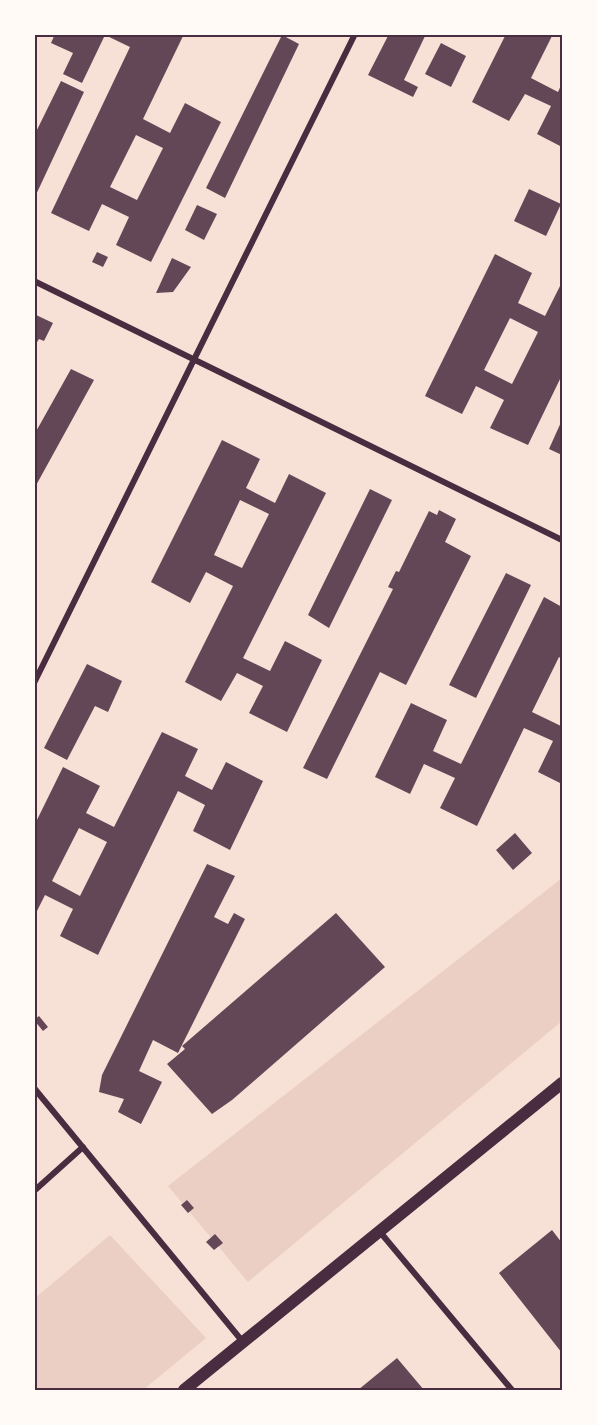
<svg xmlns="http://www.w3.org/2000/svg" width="597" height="1425" font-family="Barlow,sans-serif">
<rect width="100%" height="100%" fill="#f7e1d7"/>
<!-- green -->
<path fill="#ebcfc5" d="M 562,878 L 562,1021 L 248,1282 L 168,1186 Z
M 110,1235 L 206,1338 L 143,1390 L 35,1390 L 35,1298 Z"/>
<!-- building -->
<path fill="#644757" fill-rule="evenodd" d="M 55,34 L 184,34 L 143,119 L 170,133 L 185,103 L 221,122 L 151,262 L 116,245 L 129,217 L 102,204 L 89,231 L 51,213 L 130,47 L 105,35 L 82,83 L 63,74 L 73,53 L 51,43 ZM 136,135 L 163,148 L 137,200 L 110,187 Z
M 389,34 L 426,34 L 404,80 L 418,87 L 413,97 L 368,75 Z
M 506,34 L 553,34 L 531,78 L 558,92 L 562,83 L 562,147 L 537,134 L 551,106 L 525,94 L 509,121 L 472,102 Z
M 282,35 L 299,44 L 225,198 L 206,188 Z
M 441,43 L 466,56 L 451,87 L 425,74 Z
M 61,81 L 84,92 L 34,199 L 34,136 Z
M 529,189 L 561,204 L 546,236 L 514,221 Z
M 197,205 L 217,214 L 204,240 L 185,230 Z
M 97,252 L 108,257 L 103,267 L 92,262 Z
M 495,254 L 532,273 L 518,303 L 545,316 L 562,282 L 562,375 L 528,445 L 490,428 L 504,400 L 476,386 L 462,414 L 425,396 ZM 510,318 L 538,332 L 512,384 L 484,370 Z
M 172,258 L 191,267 L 173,292 L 156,293 Z
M 34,314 L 53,323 L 44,341 L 39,339 L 34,347 Z
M 71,369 L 94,380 L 34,489 L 34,435 Z
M 562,420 L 562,455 L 549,449 Z
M 222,440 L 260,459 L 246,488 L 275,503 L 289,474 L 326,493 L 243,658 L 270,671 L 285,641 L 322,660 L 287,732 L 249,713 L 263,686 L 237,673 L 221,701 L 185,682 L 233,586 L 206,572 L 190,603 L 151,582 ZM 240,500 L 269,514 L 242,568 L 214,555 Z
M 370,489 L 392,500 L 329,628 L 308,615 Z
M 439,510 L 456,519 L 445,542 L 471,556 L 406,685 L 380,672 L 327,779 L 303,768 L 393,589 L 388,587 L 396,571 L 399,572 L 429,511 L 437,515 Z
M 506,573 L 531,585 L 476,698 L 449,685 Z
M 544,597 L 562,607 L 562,659 L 559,657 L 532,712 L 561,726 L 562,723 L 562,784 L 538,772 L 553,741 L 524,728 L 477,826 L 440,808 L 455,778 L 424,764 L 410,794 L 375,777 L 411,703 L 447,720 L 433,751 L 461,764 Z
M 87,664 L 122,681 L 108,712 L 95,706 L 67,760 L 44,748 Z
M 162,732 L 198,749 L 185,776 L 212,790 L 226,762 L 263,781 L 230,850 L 193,831 L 205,805 L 178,791 L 98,955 L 60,936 L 73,909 L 45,895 L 34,917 L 34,826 L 63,767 L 100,786 L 86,813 L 114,827 ZM 79,828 L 107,842 L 80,896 L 52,881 Z
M 515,833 L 532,853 L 513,870 L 496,850 Z
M 207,864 L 235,876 L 214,917 L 228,924 L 234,913 L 245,919 L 178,1053 L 153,1040 L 139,1071 L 162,1082 L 141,1124 L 118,1112 L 124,1099 L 99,1092 L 102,1075 Z
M 336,913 L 385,967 L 232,1100 L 212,1114 L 167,1064 L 185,1049 L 182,1046 Z
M 39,1016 L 48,1027 L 43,1031 L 34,1020 Z
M 187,1200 L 194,1208 L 188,1213 L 181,1205 Z
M 552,1230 L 562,1243 L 562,1353 L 499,1273 Z
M 215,1234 L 223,1243 L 214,1250 L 206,1242 Z
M 397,1358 L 424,1390 L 358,1390 Z"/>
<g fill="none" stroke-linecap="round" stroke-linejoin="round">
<!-- minor -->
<path stroke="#4a2c40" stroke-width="6" d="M 34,281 L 562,540
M 34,683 L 355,34
M 34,1088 L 243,1342
M 34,1191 L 83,1147
M 380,1232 L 512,1390"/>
<!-- secondary -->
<path stroke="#4a2c40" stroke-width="12" d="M 184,1390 L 562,1083"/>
</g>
<!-- border -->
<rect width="597" height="1425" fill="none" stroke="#fffaf5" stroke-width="72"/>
<rect x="36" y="36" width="525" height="1353" fill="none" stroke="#4a2c40" stroke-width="2"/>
</svg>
